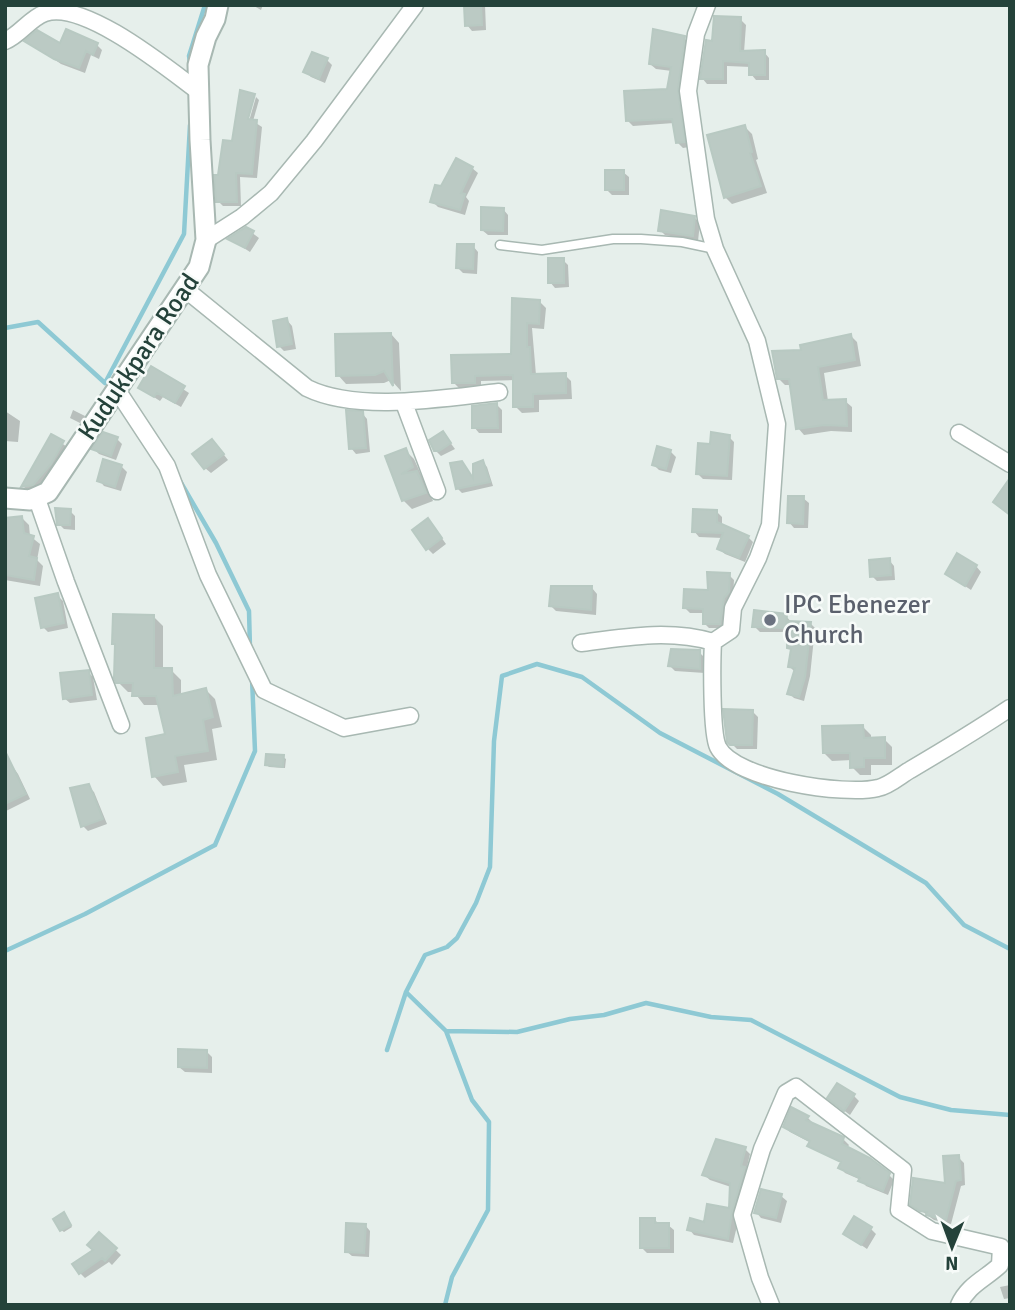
<svg xmlns="http://www.w3.org/2000/svg" width="1015" height="1310" font-family="Signika,sans-serif">
<rect width="100%" height="100%" fill="#e6efeb"/>
<!-- shadow -->
<path fill="#0003" d="M 75,5 L 96,5 L 96,7 L 77,7 Z
M 252,5 L 263,5 L 261,10 Z
M 466,5 L 485,5 L 486,30 L 472,31 L 467,25 Z
M 740,19 L 746,25 L 744,52 L 764,52 L 769,58 L 769,80 L 756,80 L 751,74 L 751,67 L 727,66 L 727,84 L 707,84 L 702,78 L 714,43 Z
M 684,38 L 689,43 L 689,147 L 683,148 L 678,143 L 674,123 L 633,126 L 628,121 L 669,90 L 672,71 L 656,69 L 650,64 Z
M 27,41 L 61,45 L 97,45 L 102,50 L 99,59 L 91,55 L 85,73 L 61,64 Z
M 327,60 L 332,65 L 325,83 L 311,77 L 305,71 Z
M 242,92 L 255,96 L 252,96 L 244,127 L 247,128 L 256,97 L 259,100 L 253,121 L 262,127 L 257,178 L 240,177 L 241,206 L 223,206 L 218,201 L 216,177 L 220,177 L 224,142 L 234,143 Z
M 745,127 L 752,134 L 758,159 L 756,160 L 767,193 L 732,204 L 725,197 Z
M 472,168 L 478,173 L 466,197 L 469,201 L 465,215 L 438,207 L 432,201 Z
M 623,172 L 629,177 L 629,195 L 612,195 L 606,189 Z
M 503,209 L 508,215 L 508,235 L 488,235 L 482,230 Z
M 694,217 L 700,223 L 698,241 L 665,235 L 660,230 Z
M 247,229 L 259,238 L 250,252 L 230,239 Z
M 473,246 L 478,252 L 477,274 L 463,273 L 457,267 Z
M 563,260 L 568,265 L 569,287 L 555,288 L 550,282 Z
M 514,300 L 539,301 L 546,308 L 544,329 L 532,328 L 536,375 L 565,375 L 571,381 L 572,399 L 539,400 L 539,412 L 522,413 L 515,406 L 515,380 L 481,381 L 481,388 L 460,389 L 453,382 L 512,356 Z
M 287,320 L 292,326 L 296,349 L 284,351 L 279,346 Z
M 391,334 L 399,343 L 401,391 L 391,380 L 384,383 L 346,384 L 338,375 Z
M 851,336 L 857,342 L 861,366 L 824,373 L 828,401 L 845,401 L 852,407 L 852,432 L 831,431 L 804,435 L 798,428 L 792,385 L 785,385 L 779,379 L 804,351 Z
M 152,369 L 189,393 L 181,407 L 163,397 L 160,401 L 140,388 Z
M 497,405 L 502,410 L 502,433 L 479,433 L 474,427 Z
M 73,410 L 85,416 L 82,424 L 70,418 Z
M 5,411 L 20,421 L 18,442 L 5,441 Z
M 362,413 L 367,419 L 370,452 L 356,454 L 351,448 Z
M 443,433 L 455,449 L 441,456 L 435,450 Z
M 52,436 L 67,447 L 55,469 L 38,489 L 28,491 L 24,487 Z
M 729,437 L 734,442 L 732,480 L 703,479 L 698,474 L 711,446 Z
M 117,439 L 122,444 L 116,460 L 99,454 L 94,449 Z
M 217,446 L 228,460 L 211,473 L 205,468 Z
M 405,450 L 414,459 L 433,501 L 412,509 L 403,500 L 387,457 Z
M 670,451 L 676,457 L 671,473 L 659,470 L 654,465 Z
M 483,462 L 487,467 L 493,486 L 462,493 L 457,488 L 462,463 L 475,481 Z
M 121,466 L 127,472 L 121,491 L 104,486 L 99,480 Z
M 803,498 L 809,503 L 808,528 L 794,528 L 789,522 Z
M 70,511 L 75,516 L 75,530 L 64,529 L 59,524 Z
M 717,512 L 722,517 L 722,526 L 748,537 L 753,542 L 745,562 L 725,554 L 719,549 L 723,538 L 699,537 L 694,531 Z
M 22,518 L 29,525 L 30,536 L 40,544 L 37,560 L 43,566 L 40,586 L 5,580 L 5,519 Z
M 433,526 L 446,544 L 433,554 L 427,548 Z
M 889,560 L 894,566 L 895,580 L 877,581 L 872,576 Z
M 976,566 L 981,572 L 971,590 L 947,574 Z
M 729,575 L 734,580 L 733,597 L 725,628 L 709,628 L 704,623 L 705,613 L 690,613 L 685,608 L 710,592 Z
M 592,588 L 597,594 L 596,615 L 556,611 L 551,606 Z
M 57,595 L 63,601 L 68,628 L 48,632 L 43,627 Z
M 786,616 L 792,623 L 811,624 L 815,628 L 810,676 L 804,701 L 794,698 L 789,693 L 795,672 L 790,667 L 793,652 L 789,648 L 790,632 L 760,632 L 754,626 Z
M 154,617 L 163,626 L 163,670 L 171,670 L 181,680 L 181,695 L 206,690 L 215,699 L 222,727 L 212,729 L 217,760 L 184,765 L 187,782 L 163,786 L 154,776 L 168,736 L 160,705 L 144,705 L 134,692 L 128,692 L 118,682 L 116,645 L 114,643 Z
M 699,652 L 705,658 L 705,673 L 675,671 L 670,666 Z
M 88,672 L 93,677 L 97,700 L 70,703 L 64,698 Z
M 753,712 L 758,717 L 757,749 L 737,749 L 729,741 Z
M 863,727 L 871,735 L 871,739 L 884,739 L 892,747 L 892,765 L 871,765 L 871,775 L 860,775 L 852,767 L 852,760 L 832,761 L 824,753 Z
M 5,756 L 18,774 L 30,799 L 6,811 Z
M 283,757 L 286,759 L 285,768 L 269,767 L 267,765 Z
M 88,786 L 94,792 L 107,824 L 88,831 L 83,826 Z
M 207,1052 L 212,1057 L 212,1073 L 185,1072 L 179,1067 Z
M 854,1096 L 859,1101 L 850,1115 L 834,1103 Z
M 807,1117 L 813,1123 L 812,1124 L 843,1139 L 849,1145 L 847,1148 L 888,1174 L 894,1180 L 888,1195 L 866,1186 L 861,1180 L 845,1173 L 840,1167 L 849,1164 L 814,1147 L 814,1150 L 810,1146 L 811,1143 L 790,1132 L 785,1127 Z
M 745,1149 L 750,1154 L 746,1171 L 749,1174 L 733,1243 L 694,1235 L 689,1229 L 705,1224 L 730,1211 L 731,1187 L 710,1180 L 704,1175 Z
M 958,1157 L 964,1163 L 965,1185 L 961,1186 L 951,1224 L 934,1220 L 912,1204 L 947,1185 Z
M 781,1196 L 787,1201 L 781,1223 L 761,1218 L 756,1212 Z
M 66,1217 L 72,1227 L 64,1232 L 61,1230 Z
M 654,1219 L 660,1225 L 668,1225 L 674,1230 L 674,1253 L 647,1253 L 641,1247 Z
M 365,1225 L 370,1231 L 369,1257 L 352,1256 L 346,1251 Z
M 870,1228 L 876,1234 L 867,1249 L 845,1234 Z
M 99,1234 L 121,1255 L 112,1265 L 109,1262 L 85,1278 L 80,1273 L 96,1251 Z
M 1010,1285 L 1010,1298 L 1004,1299 L 1000,1287 Z"/>
<g fill="none" stroke-linecap="round" stroke-linejoin="round">
<!-- stream -->
<path stroke="#8ec9d4" stroke-width="4.5" d="M 190,63 L 189,56 L 205,5
M 5,328 L 38,322 L 105,383 L 184,234 L 190,125
M 180,481 L 216,543 L 249,611 L 250,648
M 5,951 L 85,914 L 215,845 L 255,751 L 252,678
M 406,992 L 446,1031 L 517,1032 L 570,1019 L 604,1015 L 646,1003 L 711,1017 L 751,1020 L 900,1097 L 951,1110 L 1010,1115
M 387,1050 L 406,992 L 425,955 L 447,947 L 457,938 L 476,903 L 490,867 L 494,741 L 502,676 L 537,664 L 582,677 L 660,733 L 778,794 L 926,883 L 964,925 L 1010,949
M 445,1305 L 452,1277 L 488,1210 L 489,1122 L 472,1100 L 446,1031"/>
</g>
<!-- building -->
<path fill="#bbcac4" stroke="#b8c9c2" stroke-width="2" d="M 464,5 L 481,5 L 482,25 L 465,26 Z
M 714,16 L 741,17 L 740,51 L 765,50 L 765,75 L 749,75 L 749,63 L 723,61 L 723,79 L 700,79 L 706,40 L 712,41 Z
M 66,29 L 98,43 L 93,55 L 86,51 L 79,68 L 54,59 L 24,41 L 37,30 L 60,43 Z
M 653,29 L 685,36 L 678,90 L 685,142 L 676,143 L 672,119 L 626,121 L 624,91 L 667,89 L 671,67 L 649,64 Z
M 312,52 L 328,58 L 319,79 L 303,72 Z
M 240,90 L 255,94 L 248,119 L 257,120 L 252,174 L 236,173 L 237,202 L 216,202 L 214,175 L 218,175 L 223,140 L 232,141 Z
M 745,125 L 752,152 L 750,153 L 761,186 L 724,198 L 707,135 Z
M 456,158 L 473,167 L 461,193 L 465,194 L 460,210 L 430,202 L 435,185 L 441,186 Z
M 605,170 L 624,170 L 624,190 L 605,190 Z
M 481,207 L 504,208 L 503,231 L 481,230 Z
M 661,210 L 695,216 L 693,236 L 658,231 Z
M 246,227 L 254,231 L 245,248 L 227,239 Z
M 457,244 L 474,244 L 473,269 L 456,268 Z
M 548,258 L 564,258 L 564,283 L 548,283 Z
M 512,298 L 540,300 L 539,324 L 527,323 L 527,347 L 530,347 L 531,374 L 566,373 L 566,393 L 533,394 L 533,407 L 513,407 L 513,375 L 475,376 L 475,383 L 452,383 L 451,355 L 511,354 Z
M 287,318 L 292,344 L 277,347 L 273,321 Z
M 391,333 L 393,386 L 384,371 L 375,375 L 336,376 L 335,334 Z
M 851,334 L 855,360 L 818,367 L 823,400 L 846,399 L 847,426 L 824,425 L 796,429 L 789,379 L 777,379 L 772,351 L 801,350 L 800,345 Z
M 151,366 L 185,386 L 175,403 L 157,393 L 154,397 L 138,388 Z
M 497,403 L 498,428 L 472,428 L 472,406 Z
M 346,410 L 363,411 L 366,448 L 349,449 Z
M 443,431 L 451,443 L 439,451 L 434,451 L 429,440 Z
M 103,432 L 118,437 L 111,456 L 91,449 Z
M 711,432 L 730,435 L 727,476 L 696,474 L 698,443 L 710,444 Z
M 51,434 L 64,441 L 51,464 L 33,485 L 21,487 Z
M 212,439 L 224,454 L 204,469 L 192,454 Z
M 657,446 L 671,450 L 666,469 L 652,465 Z
M 406,448 L 413,467 L 401,474 L 417,471 L 426,493 L 402,501 L 385,456 Z
M 103,459 L 122,465 L 115,487 L 97,481 Z
M 483,460 L 490,482 L 456,489 L 450,463 L 462,461 L 473,478 L 473,464 Z
M 1010,478 L 1010,515 L 993,502 Z
M 788,496 L 804,496 L 803,524 L 787,523 Z
M 55,508 L 71,509 L 70,525 L 57,525 Z
M 693,509 L 717,510 L 717,522 L 749,536 L 739,558 L 717,549 L 723,533 L 692,532 Z
M 22,516 L 24,533 L 34,536 L 29,556 L 37,558 L 34,580 L 5,575 L 5,518 Z
M 428,518 L 442,538 L 426,550 L 412,530 Z
M 957,553 L 977,565 L 965,586 L 945,574 Z
M 890,558 L 891,575 L 870,577 L 869,560 Z
M 707,572 L 730,573 L 729,592 L 724,598 L 720,624 L 703,624 L 703,609 L 683,608 L 684,589 L 708,590 Z
M 551,586 L 592,586 L 591,610 L 549,606 Z
M 58,593 L 64,623 L 41,628 L 35,598 Z
M 754,610 L 787,614 L 786,628 L 752,627 Z
M 113,614 L 154,615 L 154,668 L 172,668 L 173,696 L 206,688 L 213,717 L 203,720 L 208,751 L 175,756 L 178,772 L 152,777 L 146,738 L 165,734 L 156,696 L 132,696 L 133,683 L 116,683 L 114,678 L 115,644 L 112,644 Z
M 788,621 L 811,622 L 805,677 L 799,697 L 787,694 L 795,668 L 788,667 L 791,649 L 787,648 Z
M 671,649 L 700,650 L 700,669 L 668,666 Z
M 89,670 L 92,695 L 63,699 L 60,673 Z
M 723,709 L 753,710 L 752,745 L 730,745 L 727,742 Z
M 863,725 L 864,738 L 885,737 L 885,758 L 864,758 L 864,767 L 850,768 L 850,753 L 823,753 L 822,726 Z
M 5,751 L 26,794 L 5,804 Z
M 266,754 L 284,755 L 283,767 L 265,765 Z
M 89,784 L 103,819 L 81,827 L 70,788 Z
M 178,1049 L 207,1050 L 207,1068 L 178,1067 Z
M 837,1083 L 855,1094 L 844,1111 L 827,1098 Z
M 791,1107 L 809,1116 L 806,1120 L 844,1137 L 842,1144 L 870,1158 L 890,1173 L 883,1191 L 858,1181 L 860,1178 L 838,1168 L 841,1162 L 807,1146 L 810,1141 L 783,1127 Z
M 716,1139 L 746,1147 L 741,1166 L 745,1167 L 732,1212 L 728,1239 L 687,1230 L 690,1218 L 704,1222 L 707,1204 L 729,1208 L 730,1183 L 702,1175 Z
M 959,1155 L 961,1180 L 956,1181 L 946,1220 L 926,1215 L 927,1212 L 920,1211 L 910,1205 L 913,1178 L 945,1183 L 943,1156 Z
M 761,1189 L 782,1194 L 776,1218 L 754,1213 Z
M 64,1212 L 71,1225 L 60,1231 L 53,1219 Z
M 854,1216 L 872,1227 L 861,1245 L 843,1234 Z
M 640,1218 L 655,1218 L 655,1223 L 669,1223 L 669,1248 L 640,1248 Z
M 346,1223 L 366,1224 L 364,1253 L 345,1252 Z
M 99,1232 L 117,1248 L 105,1261 L 102,1258 L 79,1274 L 72,1264 L 93,1250 L 87,1245 Z"/>
<g fill="none" stroke-linecap="round" stroke-linejoin="round">
<defs>
<path id="service" d="M 500,245 L 542,250 L 613,239 L 641,239 L 682,242 L 715,249"/>
<path id="minor" d="M 5,41 C 20,35 30,18 45,13 C 84,0 167,68 198,91
M 206,240 L 242,217 L 271,193 L 314,141 L 415,5
M 185,289 L 307,388 C 358,413 444,398 499,392
M 117,390 L 167,466 L 208,575 L 264,690 L 344,728 L 410,716
M 404,403 L 437,491
M 959,433 L 1010,464
M 37,499 L 66,582 L 121,725
M 713,642 C 712,660 711,733 718,747 C 735,780 845,796 878,788 C 889,786 901,775 910,770 C 944,750 977,730 1010,708
M 581,643 C 625,637 670,629 713,642 L 731,630 L 733,608 L 758,558 L 770,525 L 777,424 L 757,341 L 715,249 L 706,219 L 688,91 L 696,34 L 707,5
M 771,1305 L 760,1278 L 742,1215 L 762,1149 L 786,1093 L 796,1087 L 903,1170 L 899,1210 L 932,1231 L 1001,1247 L 1000,1265 C 985,1279 968,1285 959,1305"/>
<path id="tertiary" d="M 5,498 L 30,500 L 48,492 L 199,267 L 206,240 L 200,140 L 198,65 L 206,37 L 215,19 L 218,5"/>
</defs>
<!-- service casing -->
<use href="#service" stroke="#a8b8b2" stroke-width="11"/>
<!-- minor casing -->
<use href="#minor" stroke="#a8b8b2" stroke-width="19"/>
<!-- tertiary casing -->
<use href="#tertiary" stroke="#a8b8b2" stroke-width="23"/>
<!-- service -->
<use href="#service" stroke="#fff" stroke-width="8"/>
<!-- minor -->
<use href="#minor" stroke="#fff" stroke-width="16"/>
<!-- tertiary -->
<use href="#tertiary" stroke="#fff" stroke-width="19"/>
</g>
<!-- markers -->
<circle fill="#6b7280" stroke="#f7fbf9" stroke-width="2.5" cx="770" cy="620" r="7"/>
<g text-anchor="middle" dominant-baseline="central" stroke-width="5" stroke-linejoin="round" paint-order="stroke">
<!-- street labels -->
<g font-size="26" fill="#24423a" stroke="#f7fbf9">
<text transform="translate(139 357) rotate(-56)">Kudukkpara Road</text>
</g>
<!-- worship labels -->
<g font-size="26" fill="#5b616d" stroke="#f7fbf9" text-anchor="start">
<text x="784" y="605">IPC Ebenezer<tspan x="784" dy="30">Church</tspan></text>
</g>
</g>
<!-- border -->
<rect width="1015" height="1310" fill="none" stroke="#24423a" stroke-width="14"/>
<!-- north arrow -->
<g transform="translate(952 1247) rotate(181)" stroke="#f7fbf9" stroke-width="5" paint-order="stroke">
<path d="M0-5L12 26L0 18L-12 26Z" fill="#24423a"/>
<text y="-10" font-size="19" font-weight="bold" text-anchor="middle" fill="#24423a">N</text>
</g>
</svg>
